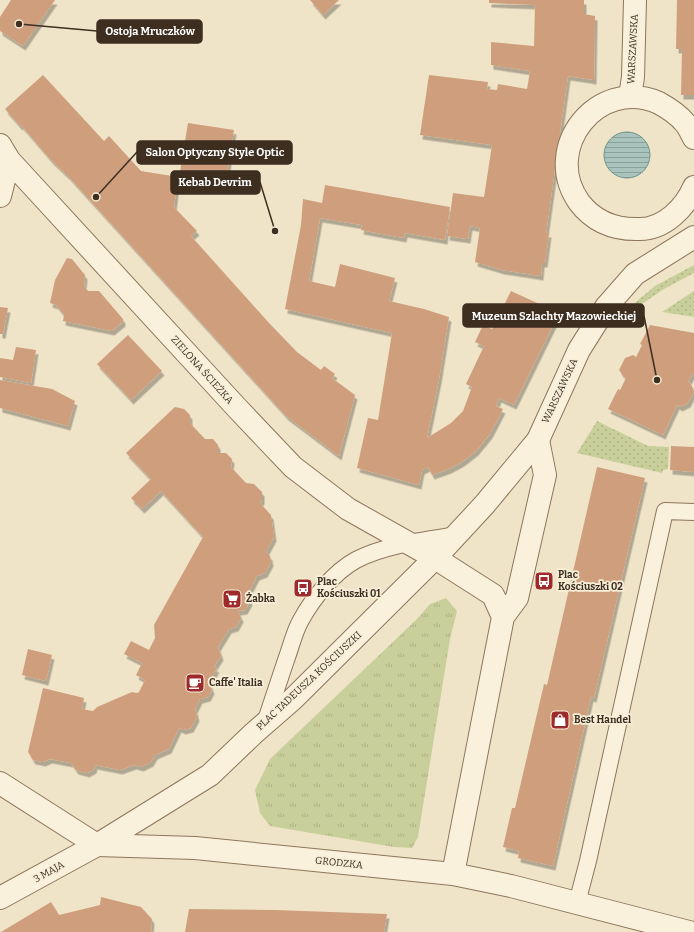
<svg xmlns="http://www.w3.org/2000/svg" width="694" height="932" font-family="Bitter,serif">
<defs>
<pattern id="grass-dots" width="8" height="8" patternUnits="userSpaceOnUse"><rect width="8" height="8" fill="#c9cf9b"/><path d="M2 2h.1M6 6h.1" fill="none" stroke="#aeb285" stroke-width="1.8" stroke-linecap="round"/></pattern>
<pattern id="park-tufts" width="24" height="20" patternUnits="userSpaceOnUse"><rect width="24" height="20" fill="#c9cf9b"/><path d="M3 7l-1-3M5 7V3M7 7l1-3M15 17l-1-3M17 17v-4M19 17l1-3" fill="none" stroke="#aeb285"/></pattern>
<pattern id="water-rules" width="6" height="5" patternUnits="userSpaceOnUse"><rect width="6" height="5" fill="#a9c4bc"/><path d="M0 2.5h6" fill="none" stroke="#8ba098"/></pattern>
<filter id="shadow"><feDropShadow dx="2.5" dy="4.5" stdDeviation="0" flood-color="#0004"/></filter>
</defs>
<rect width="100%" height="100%" fill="#f0e4c8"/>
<!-- grass -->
<path fill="url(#grass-dots)" d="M 694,265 L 694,273 L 664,289 L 633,310 L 630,307 L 655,286 Z
M 694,291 L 694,317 L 662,312 Z
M 597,421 L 648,446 L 669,447 L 668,469 L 663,470 L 662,473 L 577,453 Z"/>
<!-- park -->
<path fill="url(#park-tufts)" d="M 446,598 L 457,611 L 450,639 L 418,837 L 412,848 L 394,847 L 270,826 L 260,813 L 255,790 L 270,759 L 416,620 L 430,604 Z"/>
<!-- water -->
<path fill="url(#water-rules)" stroke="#6f938a" d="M604 155a23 23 0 1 1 46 0a23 23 0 1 1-46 0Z"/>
<!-- building -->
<path fill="#cf9f7d" filter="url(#shadow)" d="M 11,0 L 55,0 L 23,46 L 0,31 L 0,17 Z
M 310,0 L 339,0 L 323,15 Z
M 489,0 L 584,0 L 584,14 L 595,16 L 594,80 L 568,76 L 546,233 L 549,233 L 545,263 L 542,263 L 541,276 L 502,270 L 475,262 L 480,228 L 470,226 L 468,239 L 447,236 L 453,193 L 484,197 L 492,145 L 420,135 L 429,75 L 488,82 L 487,89 L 497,90 L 498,84 L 527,89 L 530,71 L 491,65 L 491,42 L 534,46 L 535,5 L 489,3 Z
M 677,0 L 694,0 L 694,95 L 681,95 L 682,49 L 676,49 Z
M 43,75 L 104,141 L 109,136 L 141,171 L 172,176 L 172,183 L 177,184 L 174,207 L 197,231 L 191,236 L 270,324 L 297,352 L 321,370 L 324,366 L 335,374 L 332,378 L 355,395 L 339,456 L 286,416 L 68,176 L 51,160 L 21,125 L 20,126 L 5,109 Z
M 188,123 L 234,130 L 225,185 L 179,178 Z
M 325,185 L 450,207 L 445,240 L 405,233 L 404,238 L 361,230 L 362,225 L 320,218 L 309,281 L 335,287 L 340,264 L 395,278 L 389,301 L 424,309 L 449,317 L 439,379 L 427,438 L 451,423 L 463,411 L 472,387 L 466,384 L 484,346 L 475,342 L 483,325 L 492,329 L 511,291 L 559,313 L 514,405 L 499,398 L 496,406 L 503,409 L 490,434 L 476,451 L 462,462 L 449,469 L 432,475 L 428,467 L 422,470 L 419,485 L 357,468 L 368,418 L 378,420 L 392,333 L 285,309 L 301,225 L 303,199 L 322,203 Z
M 67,258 L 72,259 L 85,275 L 84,286 L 88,291 L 99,291 L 123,319 L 123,322 L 112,331 L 63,321 L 64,315 L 56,305 L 50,303 L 55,280 Z
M 0,307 L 8,308 L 3,334 L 0,334 Z
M 650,325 L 694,333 L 694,371 L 688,382 L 691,384 L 694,392 L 688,403 L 680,407 L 677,405 L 663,435 L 608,409 L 618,389 L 620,390 L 626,378 L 624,377 L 619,370 L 625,358 L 633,355 L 636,357 L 642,345 L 640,344 Z
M 128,335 L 162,371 L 131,400 L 97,364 Z
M 16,347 L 36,350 L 31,383 L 0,377 L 0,358 L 13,360 Z
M 0,380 L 52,389 L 75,401 L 68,426 L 0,408 Z
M 175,407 L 184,409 L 190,415 L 190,423 L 205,439 L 213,439 L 218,445 L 218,453 L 226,453 L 232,459 L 231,467 L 246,483 L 254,484 L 262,492 L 262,500 L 260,503 L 271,515 L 274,537 L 266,552 L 270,556 L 271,562 L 265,573 L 257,576 L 248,593 L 250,601 L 245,610 L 238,611 L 241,618 L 236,627 L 229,629 L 218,647 L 221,656 L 214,667 L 217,668 L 209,682 L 212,690 L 208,697 L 200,699 L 195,709 L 197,717 L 191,728 L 183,730 L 179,728 L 169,749 L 155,755 L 151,762 L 141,767 L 134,765 L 120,770 L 95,765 L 94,769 L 87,773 L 76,770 L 71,763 L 50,759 L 43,762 L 33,760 L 28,752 L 43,688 L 84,698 L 82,709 L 93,711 L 97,707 L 132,692 L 137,693 L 139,692 L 145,680 L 136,675 L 142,663 L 124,654 L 131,641 L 149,650 L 155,638 L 154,625 L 203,537 L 161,491 L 142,509 L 131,498 L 151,479 L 126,453 Z
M 671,446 L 694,447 L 694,472 L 670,470 Z
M 597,467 L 645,478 L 594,698 L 591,697 L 553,866 L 518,858 L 519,851 L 503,847 L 512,808 L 515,808 L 544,684 L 547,685 Z
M 28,649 L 52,655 L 46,681 L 22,675 Z
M 101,897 L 141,907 L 152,919 L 151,932 L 1,932 L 51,902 L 59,915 L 100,905 Z
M 189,909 L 275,910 L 387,914 L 384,932 L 185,932 Z"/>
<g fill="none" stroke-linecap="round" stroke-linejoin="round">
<defs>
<path id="service" d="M 265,723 C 272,702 279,681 286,660 C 291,647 294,632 301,620 C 313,598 334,572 356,560 C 384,545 426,540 457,535
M 577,903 L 588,861 L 665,511 L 694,512"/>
<path id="pedestrian" d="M 630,97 L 633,77 L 635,0
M 694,138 C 691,133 689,127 685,123 C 678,114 668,108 659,103 C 598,76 541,148 579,202 C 594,222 615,230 640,229 C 664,229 685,208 694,187"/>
<path id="minor" d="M 0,145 L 9,160 L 237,408 L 293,467 L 348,509 L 435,558 L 493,595 L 503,617
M 0,196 L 9,160
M 0,783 L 97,845 L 195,848 L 453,874 L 511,886 L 689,932
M 453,874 L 503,617 L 517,598 L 545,475 L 538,440"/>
<path id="tertiary" d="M 0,898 L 97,845 L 210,775 L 254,733 L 293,699 L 435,558 L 485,504 L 538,440 L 579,350 L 606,307 L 635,274 L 694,237"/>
</defs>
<!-- service casing -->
<use href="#service" stroke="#8d765c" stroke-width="18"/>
<!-- pedestrian casing -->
<use href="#pedestrian" stroke="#8d765c" stroke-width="24"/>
<!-- minor casing -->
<use href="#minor" stroke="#8d765c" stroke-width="24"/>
<!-- tertiary casing -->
<use href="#tertiary" stroke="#8d765c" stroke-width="24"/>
<!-- service -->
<use href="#service" stroke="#faf1dc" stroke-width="16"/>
<!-- pedestrian -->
<use href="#pedestrian" stroke="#faf1dc" stroke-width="22"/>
<!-- minor -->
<use href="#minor" stroke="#faf1dc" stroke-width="22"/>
<!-- tertiary -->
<use href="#tertiary" stroke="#faf1dc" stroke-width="22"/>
</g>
<!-- icons -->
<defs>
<symbol id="bus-square" viewBox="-11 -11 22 22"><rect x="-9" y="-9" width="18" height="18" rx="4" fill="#9e2a2b" stroke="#f7eed8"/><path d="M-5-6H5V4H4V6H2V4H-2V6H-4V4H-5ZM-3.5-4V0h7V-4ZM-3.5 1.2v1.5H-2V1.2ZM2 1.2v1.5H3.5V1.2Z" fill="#fff"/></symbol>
<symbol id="supermarket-square" viewBox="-11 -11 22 22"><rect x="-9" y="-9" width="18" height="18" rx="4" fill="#9e2a2b" stroke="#f7eed8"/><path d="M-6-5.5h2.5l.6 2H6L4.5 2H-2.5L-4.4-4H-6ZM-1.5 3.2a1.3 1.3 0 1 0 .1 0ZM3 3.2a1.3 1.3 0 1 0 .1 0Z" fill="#fff"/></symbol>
<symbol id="cafe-square" viewBox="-11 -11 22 22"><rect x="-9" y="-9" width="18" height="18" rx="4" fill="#9e2a2b" stroke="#f7eed8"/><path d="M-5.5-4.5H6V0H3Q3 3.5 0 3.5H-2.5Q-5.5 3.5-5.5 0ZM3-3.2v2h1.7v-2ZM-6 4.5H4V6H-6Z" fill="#fff"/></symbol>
<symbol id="shop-square" viewBox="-11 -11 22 22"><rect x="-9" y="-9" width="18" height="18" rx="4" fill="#9e2a2b" stroke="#f7eed8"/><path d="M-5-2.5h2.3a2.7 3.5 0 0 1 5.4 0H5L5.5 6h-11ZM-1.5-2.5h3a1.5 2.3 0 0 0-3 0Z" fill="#fff"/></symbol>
</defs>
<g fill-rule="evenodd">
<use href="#bus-square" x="533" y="570" width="22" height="22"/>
<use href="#bus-square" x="292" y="577" width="22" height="22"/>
<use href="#supermarket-square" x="221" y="588" width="22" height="22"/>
<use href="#cafe-square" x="184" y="672" width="22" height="22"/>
<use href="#shop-square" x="549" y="709" width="22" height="22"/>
</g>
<g text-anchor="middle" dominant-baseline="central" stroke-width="3.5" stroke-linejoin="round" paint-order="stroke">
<!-- street labels -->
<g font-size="10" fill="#3d2e20" stroke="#f7eed8">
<text transform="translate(633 49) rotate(-87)">WARSZAWSKA</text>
<text transform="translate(202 370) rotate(48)">ZIELONA ŚCIEŻKA</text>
<text transform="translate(560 391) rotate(-65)">WARSZAWSKA</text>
<text transform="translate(309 681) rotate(-43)">PLAC TADEUSZA KOŚCIUSZKI</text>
<text transform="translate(339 863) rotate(6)">GRODZKA</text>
<text transform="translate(49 872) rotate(-29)">3 MAJA</text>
</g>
<!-- poi labels -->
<g font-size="10" font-weight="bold" fill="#3d2e20" stroke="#f7eed8" text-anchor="start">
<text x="558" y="575">Plac<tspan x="558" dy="12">Kościuszki 02</tspan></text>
<text x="317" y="582">Plac<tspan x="317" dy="12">Kościuszki 01</tspan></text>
<text x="246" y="599">Żabka</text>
<text x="209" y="683">Caffe' Italia</text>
<text x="574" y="720">Best Handel</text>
</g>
</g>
<!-- callouts -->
<path fill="none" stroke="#3d2e20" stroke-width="1.5" d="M19 24L97 31M96 197L137 152M275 231L260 182M657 380L644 316"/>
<g fill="#3d2e20" stroke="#f7eed8" stroke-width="1.5">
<circle cx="19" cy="24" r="4"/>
<circle cx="96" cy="197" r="4"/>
<circle cx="275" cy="231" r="4"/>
<circle cx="657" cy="380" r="4"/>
</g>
<g fill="#3d2e20" stroke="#3d2e20" stroke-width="1.5">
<rect x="97" y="20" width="105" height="23" rx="4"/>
<rect x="137" y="141" width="155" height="23" rx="4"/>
<rect x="171" y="171" width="89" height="23" rx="4"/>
<rect x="463" y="304" width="181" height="23" rx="4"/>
</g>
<g font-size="11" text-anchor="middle" font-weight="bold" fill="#fff">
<text x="150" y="35">Ostoja Mruczków</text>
<text x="215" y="156">Salon Optyczny Style Optic</text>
<text x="215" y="186">Kebab Devrim</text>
<text x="554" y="320">Muzeum Szlachty Mazowieckiej</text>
</g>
</svg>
